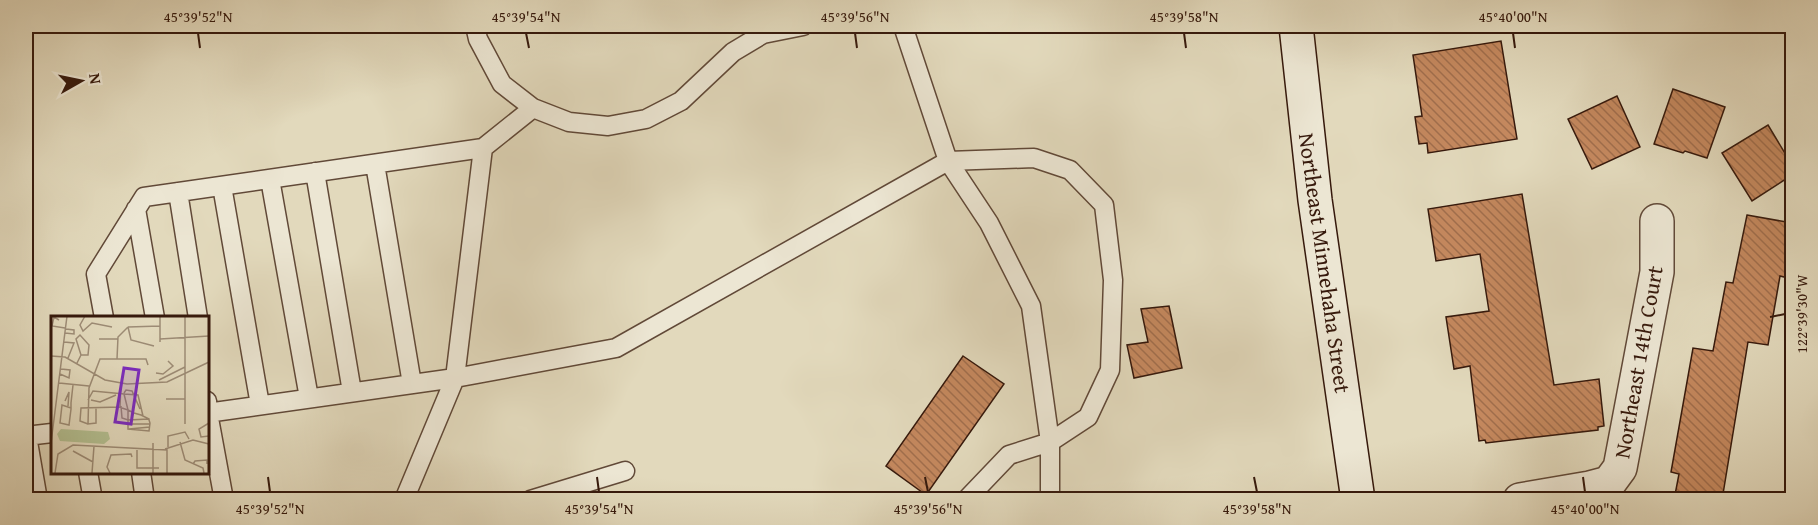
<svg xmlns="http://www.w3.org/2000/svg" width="1818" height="525" font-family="'Gentium Book Plus',serif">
<defs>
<pattern id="building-back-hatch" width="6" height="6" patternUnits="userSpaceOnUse" patternTransform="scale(1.5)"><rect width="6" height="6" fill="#c4885e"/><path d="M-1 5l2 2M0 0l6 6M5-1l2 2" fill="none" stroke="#a06e4c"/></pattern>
</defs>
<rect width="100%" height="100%" fill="#e2d9bc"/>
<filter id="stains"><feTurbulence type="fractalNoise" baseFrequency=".00333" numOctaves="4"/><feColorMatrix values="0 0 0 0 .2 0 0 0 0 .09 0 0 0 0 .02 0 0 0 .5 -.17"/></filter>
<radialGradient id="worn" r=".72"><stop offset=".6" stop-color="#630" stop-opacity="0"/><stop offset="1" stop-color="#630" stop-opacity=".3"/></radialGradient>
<!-- building -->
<path fill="url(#building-back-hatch)" stroke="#36190c" stroke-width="1.5" d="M 1501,41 L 1517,139 L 1428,153 L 1427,143 L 1419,144 L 1415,117 L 1422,116 L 1413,55 Z
M 1673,89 L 1725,107 L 1707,158 L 1685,151 L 1683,153 L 1654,144 Z
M 1617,96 L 1640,147 L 1592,169 L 1568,119 Z
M 1768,125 L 1792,165 L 1792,175 L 1752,201 L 1722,153 Z
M 1522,194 L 1554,385 L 1599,379 L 1604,426 L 1598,427 L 1598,430 L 1486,443 L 1485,440 L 1479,441 L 1470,366 L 1454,369 L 1446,317 L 1489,311 L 1480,254 L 1436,261 L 1428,209 Z
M 1747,215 L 1792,223 L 1792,251 L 1788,278 L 1780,276 L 1768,345 L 1748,342 L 1722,500 L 1674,500 L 1679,474 L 1671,472 L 1693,348 L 1713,351 L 1726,282 L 1733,283 Z
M 1169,306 L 1182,368 L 1134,378 L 1127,345 L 1148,342 L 1141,309 Z
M 963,356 L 1004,384 L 926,495 L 886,466 Z"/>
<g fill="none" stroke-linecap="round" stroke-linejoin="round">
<defs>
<path id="service" d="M 475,26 L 478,39 L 502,84 L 533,108 L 569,122 L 608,126 L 646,119 L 681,101 L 733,52 L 763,34 L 803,26
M 948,161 L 1034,158 L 1070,170 L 1104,205 L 1113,280 L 1110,370 L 1088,417 L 1050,442 L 1009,455 L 966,500
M 948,161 L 989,223 L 1031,306 L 1050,442 L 1050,500
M 375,164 L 412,384
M 315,172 L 352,392
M 270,179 L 309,398
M 222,186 L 260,405
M 178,192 L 198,318
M 136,209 L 155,318
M 104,318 L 96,274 L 144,197 L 483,148 L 533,108
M 207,401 L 208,413 L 224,500
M 207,413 L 455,378 L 483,148
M 26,436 L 52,433
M 27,436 L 38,500
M 88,472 L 93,500
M 141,472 L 145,500
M 404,500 L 455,378 L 616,348 L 948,161 L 903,26
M 530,500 L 625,471"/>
<path id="minor" d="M 1520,500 L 1590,488 L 1609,483 L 1620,468 L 1657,272 L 1657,221"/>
<path id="secondary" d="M 1296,26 L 1315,200 L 1358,500"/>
</defs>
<!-- service casing -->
<use href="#service" stroke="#614938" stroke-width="21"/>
<!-- minor casing -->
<use href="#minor" stroke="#614938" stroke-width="36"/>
<!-- secondary casing -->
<use href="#secondary" stroke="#36190c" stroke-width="36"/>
<!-- service -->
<use href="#service" stroke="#ece6d3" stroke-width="18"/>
<!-- minor -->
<use href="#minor" stroke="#ece6d3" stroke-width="33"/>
<!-- secondary -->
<use href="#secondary" stroke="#ece6d3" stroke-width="33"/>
</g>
<!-- ticks -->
<path fill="none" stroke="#36190c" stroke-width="2" d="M 198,33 L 200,48M 526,33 L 529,48M 855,33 L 857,48M 1184,33 L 1186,48M 1513,33 L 1515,48M 1770,317 L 1785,314M 268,477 L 270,492M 597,477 L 599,492M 925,477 L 928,492M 1254,477 L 1257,492M 1583,477 L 1585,492"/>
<g text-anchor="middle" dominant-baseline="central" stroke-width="4.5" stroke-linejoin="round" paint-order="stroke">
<!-- street labels -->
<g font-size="22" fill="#36190c" stroke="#ece6d3">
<text transform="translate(1325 263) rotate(82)">Northeast Minnehaha Street</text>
<text transform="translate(1638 362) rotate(-80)">Northeast 14th Court</text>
</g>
</g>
<!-- overview -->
<g transform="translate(51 316)">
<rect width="158" height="158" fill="#e2d9bc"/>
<path d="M 10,113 L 57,116 L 59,123 L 53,128 L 9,125 L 6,118 Z" fill="#b3bf91"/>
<path fill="none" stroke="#9d8c76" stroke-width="1.5" d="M 34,0 L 29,9 L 32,15 L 41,7 L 61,11M 134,0 L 134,108M 8,4 L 3,1 L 1,10 L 14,12M 77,11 L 80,24 L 103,30M 77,11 L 109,10M 14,17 L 23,18 L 23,14 L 15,13M 48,23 L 67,23M 109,23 L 158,20M 13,26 L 23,27 L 17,42M 109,26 L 109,0M 0,40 L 14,41 L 54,64 L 76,68 L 116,66 L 158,46M 66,43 L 67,21 L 77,11M 26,47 L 30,39 L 25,23 L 29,19 L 38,29 L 37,39 L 30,39M 105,57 L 112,58 L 122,50 L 117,45M 9,58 L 18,62 L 19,54 L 10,53M 108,64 L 134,51M 8,67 L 38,70M 73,77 L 75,74 L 81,75 L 89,93M 73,78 L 87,79 L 92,100M 115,83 L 134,83M 37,84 L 42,75 L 73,78 L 77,94 L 83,97 L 90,99 L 98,103 L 98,104 L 99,107 L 98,115 L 77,113 L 77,104 L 98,103M 40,84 L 49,86 L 65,79M 14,85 L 18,76 L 17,90M 70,90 L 71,102 L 77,104 L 77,94 L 71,92M 45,91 L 45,107 L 37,108 L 38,72 L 49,43 L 95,43 L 97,49M 20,92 L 11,89 L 9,107 L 18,109 L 20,93 L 20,87 L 22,69M 158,107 L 148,113 L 150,121 L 158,120M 37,108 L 29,105 L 30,92 L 69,91 L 70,67M 77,108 L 99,108M 78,113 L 99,111M 129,126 L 134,144 L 152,152 L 153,157M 0,127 L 16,0M 102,127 L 102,157M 117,131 L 117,120 L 134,116 L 138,123M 114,133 L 142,124 L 158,128M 86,134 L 86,152 L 108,152M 22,135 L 42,146M 142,148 L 144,145 L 156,144 L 156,148M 4,157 L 7,138 L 22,129 L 116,134 L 116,157M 41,157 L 43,130M 59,157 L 56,151 L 60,139 L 80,138 L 81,141"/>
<path fill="#7b2cbf" fill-opacity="0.15" stroke="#7b2cbf" stroke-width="3" d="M 73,52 L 88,54 L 80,108 L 64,106 Z"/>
<rect width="158" height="158" fill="none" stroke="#36190c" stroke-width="3"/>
</g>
<!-- margin -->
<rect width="1818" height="525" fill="none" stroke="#e2d9bc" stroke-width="66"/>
<!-- north arrow -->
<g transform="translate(81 81) rotate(81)" stroke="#ece6d3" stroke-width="4.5" paint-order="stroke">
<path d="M0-4.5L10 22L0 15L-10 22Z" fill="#36190c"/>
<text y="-9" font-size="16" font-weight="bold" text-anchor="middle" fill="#36190c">N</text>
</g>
<rect x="33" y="33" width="1752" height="459" fill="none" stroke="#36190c" stroke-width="2"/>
<g font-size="15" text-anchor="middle" fill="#36190c">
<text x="198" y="22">45°39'52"N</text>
<text x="526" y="22">45°39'54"N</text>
<text x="855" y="22">45°39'56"N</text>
<text x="1184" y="22">45°39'58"N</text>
<text x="1513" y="22">45°40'00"N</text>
<text transform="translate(1802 314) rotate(-90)" y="5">122°39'30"W</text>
<text x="270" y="514">45°39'52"N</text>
<text x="599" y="514">45°39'54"N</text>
<text x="928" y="514">45°39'56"N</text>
<text x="1257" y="514">45°39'58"N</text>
<text x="1585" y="514">45°40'00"N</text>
</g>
<rect width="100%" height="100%" filter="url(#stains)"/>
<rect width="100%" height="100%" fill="url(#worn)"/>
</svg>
